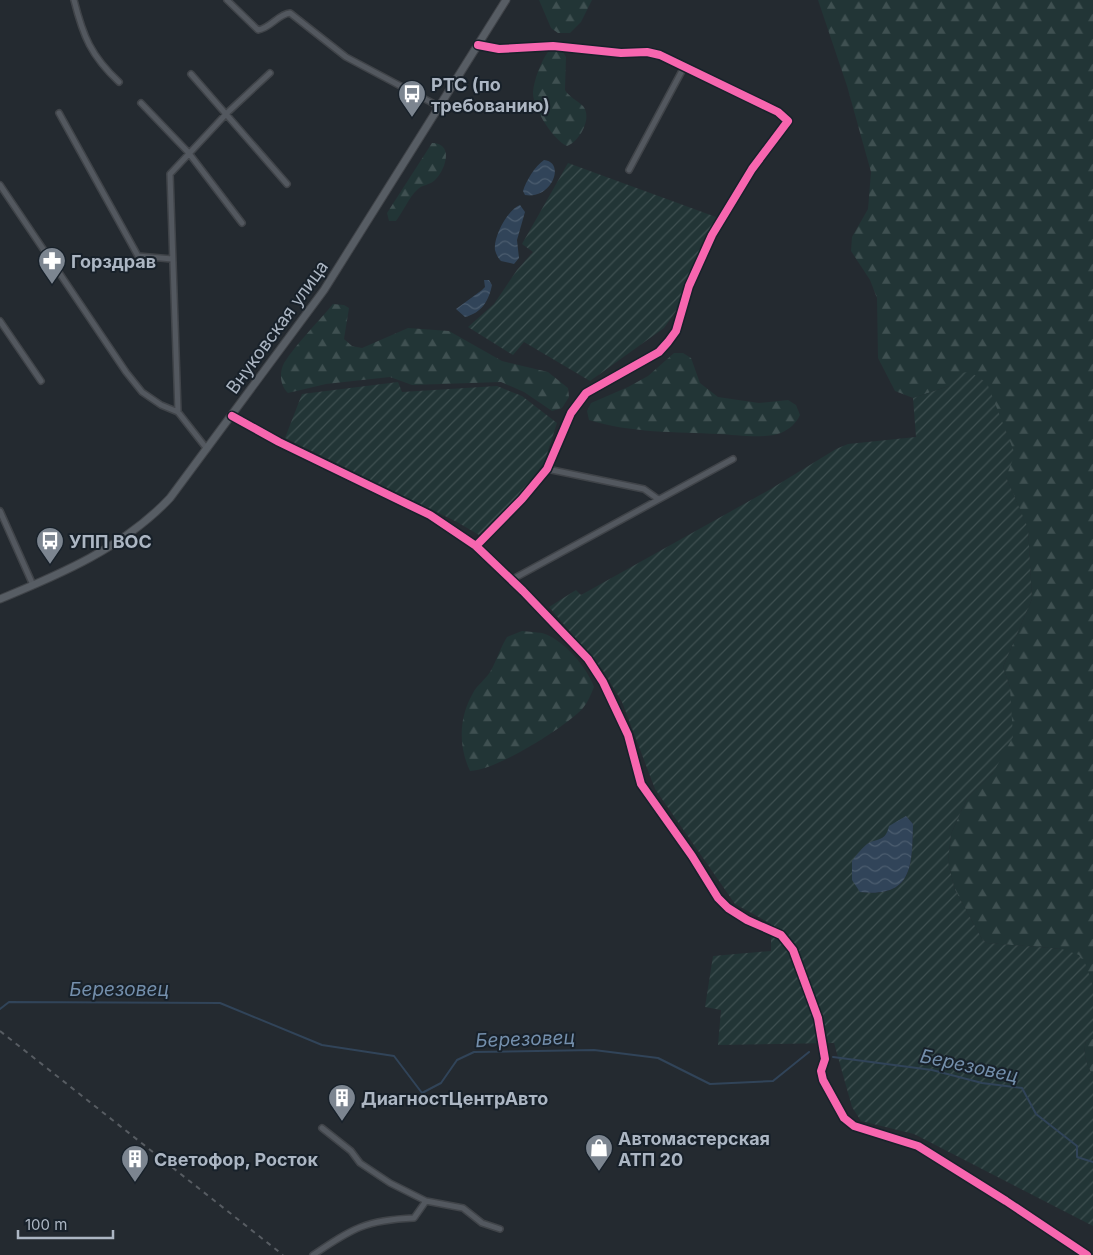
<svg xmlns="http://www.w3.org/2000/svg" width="1093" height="1255" font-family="Inter,sans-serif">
<defs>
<pattern id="forest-firs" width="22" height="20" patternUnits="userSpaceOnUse" patternTransform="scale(1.25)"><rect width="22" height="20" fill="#223536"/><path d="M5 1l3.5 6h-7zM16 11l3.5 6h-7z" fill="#3f5051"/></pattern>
<pattern id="garden-furrows" width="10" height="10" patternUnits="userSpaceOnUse" patternTransform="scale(1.25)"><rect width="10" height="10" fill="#223536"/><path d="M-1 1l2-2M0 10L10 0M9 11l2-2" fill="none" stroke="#3f5051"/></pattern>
<pattern id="water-waves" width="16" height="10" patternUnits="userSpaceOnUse" patternTransform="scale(1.25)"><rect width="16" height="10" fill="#314459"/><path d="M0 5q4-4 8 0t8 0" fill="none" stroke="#4c5d6f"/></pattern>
</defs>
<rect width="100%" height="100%" fill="#242a30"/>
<!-- forest -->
<path fill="url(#forest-firs)" d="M 539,0 L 592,0 L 581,22 L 570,33 L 558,33 L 551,28 Z
M 818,0 L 1093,0 L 1093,987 L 1091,981 L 1062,949 L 987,943 L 982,939 L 955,890 L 948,862 L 951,834 L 967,798 L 993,773 L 1010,687 L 1003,667 L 1032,599 L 1028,529 L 1006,477 L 949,386 L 913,398 L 895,391 L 878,358 L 877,298 L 870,280 L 851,251 L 852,237 L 868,209 L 871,172 L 847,86 Z
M 556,50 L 563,52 L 566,57 L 565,90 C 569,97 577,100 583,106 C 593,118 579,142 567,146 C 554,141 532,107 533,92 C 534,80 541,61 548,52 Z
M 432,143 C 454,143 446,169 435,180 C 430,185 422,185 418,189 C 409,197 403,212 396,221 L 389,221 L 387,213 Z
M 333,304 L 344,305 L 349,308 L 344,339 L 352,346 L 362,348 L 408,328 L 449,331 L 502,361 L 548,372 L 568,388 L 569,397 L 562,408 L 552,411 L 524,392 L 501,382 L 412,385 L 390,377 L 326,384 L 288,393 C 280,385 279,373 284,363 C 296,344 318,322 333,304 Z
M 674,353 L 683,353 L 691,358 L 700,383 L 718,397 L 759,403 L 788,400 L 796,405 L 800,415 C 796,424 789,429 781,433 C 766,439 735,435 719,434 C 675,432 631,433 589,420 L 587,411 L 591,403 L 628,387 L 648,376 Z
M 522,631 C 529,632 536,632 542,633 C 562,638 588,668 594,687 C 591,694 588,702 583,708 C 566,727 495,771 470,771 C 458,746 459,717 473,693 C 477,685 486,679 490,672 C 497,660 500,648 507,637 Z
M 1093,1038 L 1093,1077 C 1087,1064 1082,1055 1086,1041 Z"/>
<!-- garden -->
<path fill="url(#garden-furrows)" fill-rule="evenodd" d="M 568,163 L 716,217 L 676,311 L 664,328 L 590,381 L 524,342 L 513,355 L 468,327 L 494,304 L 517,270 L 533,252 L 522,244 Z
M 970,372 L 987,383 L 1015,454 L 1006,477 L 1028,528 L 1032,599 L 1003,667 L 1010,687 L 1013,737 L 993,773 L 967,798 L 951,834 L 948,862 L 955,890 L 982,939 L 987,943 L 1062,949 L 1079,955 L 1086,965 L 1093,987 L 1093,1038 L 1086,1041 C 1082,1055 1087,1064 1093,1077 L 1093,1226 L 914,1134 L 861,1121 L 852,1107 L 834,1043 L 718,1045 L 721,1010 L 705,1007 L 713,956 L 771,951 L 771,924 L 735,904 L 655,789 L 622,702 L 602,669 L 549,607 L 576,590 L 581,595 L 769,490 L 836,449 L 848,444 L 916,437 L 913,398 L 949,386 L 956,373 ZM 906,816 L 913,824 C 912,867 913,898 860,892 L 867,844 L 879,841 Z
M 398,382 L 402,392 L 497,386 L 522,396 L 557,423 L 544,463 L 518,497 L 479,535 L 457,522 L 285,438 L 302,394 Z"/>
<!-- water -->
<path fill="url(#water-waves)" d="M 544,160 C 566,162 552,200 525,195 L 523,191 C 526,181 535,166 544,160 Z
M 520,205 L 525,212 L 517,240 L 519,258 L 514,264 L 501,261 C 498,258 496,254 495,250 C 493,237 508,209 520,205 Z
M 484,280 L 489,280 L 492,285 C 489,300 482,313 465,317 L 456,309 L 482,290 L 485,287 Z
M 906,816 L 913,824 C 912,866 913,898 860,892 L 852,880 L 852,861 C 856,856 860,850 866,845 C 875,837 885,844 889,826 Z"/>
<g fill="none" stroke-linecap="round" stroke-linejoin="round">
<!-- stream -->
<path stroke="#314459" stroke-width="2" d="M 0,1009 L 9,1002 L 220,1003 L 322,1045 L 394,1056 L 422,1093 L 441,1083 L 457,1060 L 474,1052 L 594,1050 L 658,1058 L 710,1084 L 773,1081 L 809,1052
M 833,1057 L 932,1070 L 982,1083 L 1022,1088 L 1036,1114 L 1077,1146 L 1077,1157 L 1093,1162"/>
<defs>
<path id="minor" d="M 74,0 C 83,36 91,56 119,82
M 227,0 L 258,30 C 271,28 278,14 290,13 L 346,57 L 440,107
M 191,74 L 287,184
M 141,103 L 188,152 L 242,223
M 59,113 L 138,256 L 172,259
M 629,170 L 684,67
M 0,185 L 126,372 L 142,392 L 161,405 L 178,412 L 207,449
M 0,321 L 41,381
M 178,412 L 170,174 L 227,113 L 270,73
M 232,416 L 279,442 L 430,515 L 476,546 L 523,591 L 588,659 L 603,682 L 628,735 L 641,784 L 692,856 L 718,898 L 728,908 L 747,920 L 781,935 L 793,950 L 818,1018 L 825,1059 L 821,1071 L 823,1080 L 844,1118 L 854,1126 L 918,1146 L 1006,1201 L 1087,1255
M 547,469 L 644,489 L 658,499
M 0,511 L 33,585
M 476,546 L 522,499 L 547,469 L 571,413 L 586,393 L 659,352 L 668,342 L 676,331 L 689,286 L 712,235 L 752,169 L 788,121 L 778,112 L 660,55 L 647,52 L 621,53 L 553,46 L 499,49 L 478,45
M 511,580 L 733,459
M 322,1128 L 351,1151 L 360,1163 L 390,1183 L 426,1201
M 313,1255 C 353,1228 366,1220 414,1218 L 426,1201 L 463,1208 L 482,1223 L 500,1229"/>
<path id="secondary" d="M 0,599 C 61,574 124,547 170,498 L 324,290 L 506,0"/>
</defs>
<!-- minor casing -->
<use href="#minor" stroke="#404449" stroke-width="8"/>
<!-- secondary casing -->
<use href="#secondary" stroke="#404449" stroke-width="9"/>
<!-- minor -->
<use href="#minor" stroke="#53585f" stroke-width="5"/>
<!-- secondary -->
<use href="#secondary" stroke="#575d64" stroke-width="7"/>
<!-- rail -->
<path stroke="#575c62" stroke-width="2" stroke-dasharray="5 5" stroke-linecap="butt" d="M 0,1031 L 283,1255"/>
<defs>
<path id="cycleway" d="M 232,416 L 279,442 L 430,515 L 476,546 L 523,591 L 588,659 L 603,682 L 628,735 L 641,784 L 692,856 L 718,898 L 728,908 L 747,920 L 781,935 L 793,950 L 818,1018 L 825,1059 L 821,1071 L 823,1080 L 844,1118 L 854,1126 L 918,1146 L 1006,1201 L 1087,1255
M 476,546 L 522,499 L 547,469 L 571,413 L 586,393 L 659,352 L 668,342 L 676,331 L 689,286 L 712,235 L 752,169 L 788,121 L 778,112 L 660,55 L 647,52 L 621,53 L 553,46 L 499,49 L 478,45"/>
</defs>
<!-- cycleway casing -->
<use href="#cycleway" stroke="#18212a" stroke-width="11"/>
<!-- cycleway -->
<use href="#cycleway" stroke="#f766af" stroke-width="8"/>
</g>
<!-- icons -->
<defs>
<symbol id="bus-pin" viewBox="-11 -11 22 30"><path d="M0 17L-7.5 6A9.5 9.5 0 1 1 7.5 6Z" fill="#7c8590" stroke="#18212a"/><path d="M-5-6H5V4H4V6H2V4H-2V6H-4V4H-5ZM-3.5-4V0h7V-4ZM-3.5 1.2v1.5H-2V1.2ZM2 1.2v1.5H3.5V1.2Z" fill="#fff"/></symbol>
<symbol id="pharmacy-pin" viewBox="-11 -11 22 30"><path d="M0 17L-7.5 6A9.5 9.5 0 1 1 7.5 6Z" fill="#7c8590" stroke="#18212a"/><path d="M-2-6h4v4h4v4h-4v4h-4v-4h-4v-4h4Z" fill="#fff"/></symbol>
<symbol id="building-pin" viewBox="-11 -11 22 30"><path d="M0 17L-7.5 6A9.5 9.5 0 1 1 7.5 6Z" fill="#7c8590" stroke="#18212a"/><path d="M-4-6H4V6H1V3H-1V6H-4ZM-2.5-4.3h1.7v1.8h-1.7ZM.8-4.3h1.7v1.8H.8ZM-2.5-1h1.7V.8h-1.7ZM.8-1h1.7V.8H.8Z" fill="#fff"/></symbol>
<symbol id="shop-pin" viewBox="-11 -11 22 30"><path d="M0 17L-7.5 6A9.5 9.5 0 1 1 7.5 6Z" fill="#7c8590" stroke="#18212a"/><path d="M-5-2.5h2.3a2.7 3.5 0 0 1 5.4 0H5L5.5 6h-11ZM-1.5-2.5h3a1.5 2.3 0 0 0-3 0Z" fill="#fff"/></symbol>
</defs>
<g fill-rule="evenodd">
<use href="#bus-pin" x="396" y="78" width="32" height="43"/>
<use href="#pharmacy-pin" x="36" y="245" width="32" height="43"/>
<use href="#bus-pin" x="34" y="525" width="32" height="43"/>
<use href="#building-pin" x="326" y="1082" width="32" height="43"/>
<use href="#shop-pin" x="583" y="1132" width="32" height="43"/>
<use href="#building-pin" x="119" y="1143" width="32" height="43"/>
</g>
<g text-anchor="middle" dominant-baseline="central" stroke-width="4" stroke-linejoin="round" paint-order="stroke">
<!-- poi labels -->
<g font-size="18" font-weight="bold" fill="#acb6c3" stroke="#18212a" text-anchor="start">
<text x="431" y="84">РТС (по<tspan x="431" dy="21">требованию)</tspan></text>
<text x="71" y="261">Горздрав</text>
<text x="69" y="541">УПП ВОС</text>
<text x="361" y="1098">ДиагностЦентрАвто</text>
<text x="618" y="1138">Автомастерская<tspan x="618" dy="21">АТП 20</tspan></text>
<text x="154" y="1159">Светофор, Росток</text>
</g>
<!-- street labels -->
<g font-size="18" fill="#acb6c3" stroke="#18212a">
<text transform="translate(277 327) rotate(-54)">Внуковская улица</text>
</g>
<!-- water labels -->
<g font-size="19" font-style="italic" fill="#748fac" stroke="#18212a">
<text x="119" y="989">Березовец</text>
<text transform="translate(525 1039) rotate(-2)">Березовец</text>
<text transform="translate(969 1066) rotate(12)">Березовец</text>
</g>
</g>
<!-- scale -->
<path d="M18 1230v8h95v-8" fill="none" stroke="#acb6c3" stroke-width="2.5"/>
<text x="25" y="1230" font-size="15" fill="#acb6c3" stroke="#18212a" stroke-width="4" paint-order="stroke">100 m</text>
</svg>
